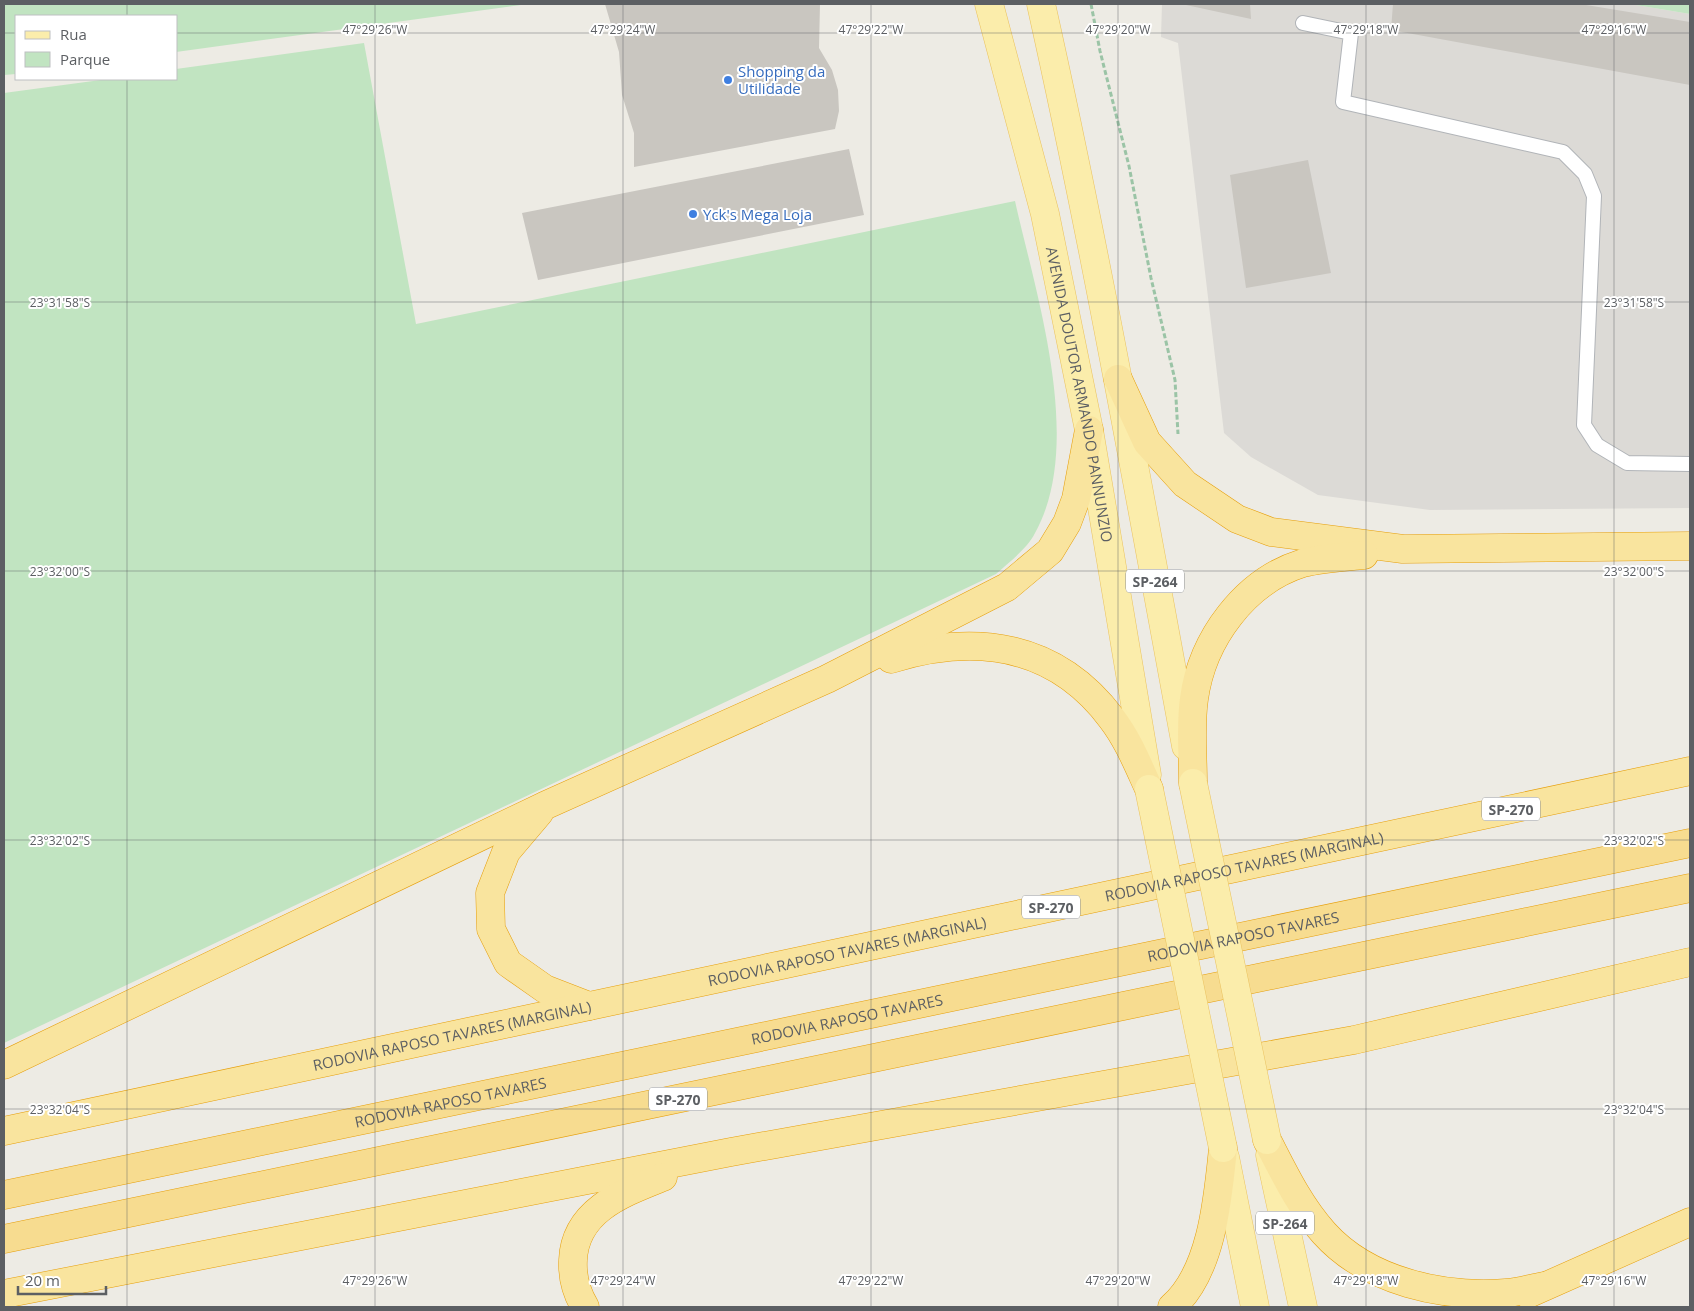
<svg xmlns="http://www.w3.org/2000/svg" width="1694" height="1311" font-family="'Open Sans',sans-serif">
<rect width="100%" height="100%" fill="#edebe4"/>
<!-- industrial -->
<path fill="#dcdad6" d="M 1162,4 L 1630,4 L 1690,14 L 1690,508 L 1430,510 L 1318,495 L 1251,457 L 1224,433 L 1178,43 L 1161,37 Z"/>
<!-- green -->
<path fill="#c1e4c1" d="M 4,4 L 528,4 L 176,52 L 176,16 L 16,16 L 16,74 L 4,75 Z
M 1630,4 L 1690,4 L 1690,14 Z
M 364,43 L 416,324 L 1015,201 C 1036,295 1085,443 1035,533 C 1027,549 1009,562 996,574 L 4,1043 L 4,93 L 108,79 L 176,79 L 176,69 Z"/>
<!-- building -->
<path fill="#c9c6c0" d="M 605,4 L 820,4 L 819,48 L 832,70 L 838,90 L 839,111 L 835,129 L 634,167 L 634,133 L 622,95 L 619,52 Z
M 1186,4 L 1250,4 L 1251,19 L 1186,5 Z
M 1393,4 L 1580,4 L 1690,22 L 1690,85 L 1391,30 Z
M 849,149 L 864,215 L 538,280 L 522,213 Z
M 1308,160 L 1331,273 L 1246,288 L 1230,175 Z"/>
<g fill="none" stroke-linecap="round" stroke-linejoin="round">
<defs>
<path id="service" d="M 1303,23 L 1351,33 L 1343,102 L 1563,152 L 1585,174 L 1594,196 L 1584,425 L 1597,445 L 1627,463 L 1690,464"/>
<g id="primary">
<path id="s1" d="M 989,4 L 1045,214 L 1089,430 L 1147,775"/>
<path d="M 1041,4 C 1096,250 1140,498 1186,746"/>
<path d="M 1270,1155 L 1303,1307"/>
<path d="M 1225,1157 L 1255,1307"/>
</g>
<g id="trunk">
<path d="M 1118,379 L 1147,442 L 1185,484 L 1237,519 L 1271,532 L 1403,549 L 1690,546"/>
<path d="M 891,659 C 976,633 1056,644 1112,719 C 1128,740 1138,765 1149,789"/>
<path d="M 1193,783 C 1193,755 1190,726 1194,699 C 1202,639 1245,581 1303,563 C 1322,558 1344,557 1364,555"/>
<path d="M 539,813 L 506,852 L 490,893 L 491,929 L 508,963 L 545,989 L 589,1006"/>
<path d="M 4,1065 L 544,806 L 827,679 L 1007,587 L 1050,551 L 1067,523 L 1076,499 L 1089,430"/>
<path id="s2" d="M 4,1131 L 1690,771"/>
<path d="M 1267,1140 C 1284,1173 1299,1205 1324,1233 C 1368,1282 1444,1298 1506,1293 C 1519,1292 1532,1288 1544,1286"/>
<path d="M 4,1294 L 731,1152 L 1354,1040 L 1690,962"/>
<path d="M 1528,1294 L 1690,1222"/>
<path d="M 585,1307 C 576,1292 572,1277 573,1260 C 575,1210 623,1193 663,1177"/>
<path d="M 1172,1307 C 1212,1272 1218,1198 1223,1148"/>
</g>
<g id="motorway">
<path id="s3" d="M 4,1195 L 1690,843"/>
<path d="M 4,1239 L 1690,888"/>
</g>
</defs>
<!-- service casing -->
<use href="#service" stroke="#b1b4b8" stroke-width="16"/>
<!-- primary casing -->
<use href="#primary" stroke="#eac260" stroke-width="29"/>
<!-- trunk casing -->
<use href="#trunk" stroke="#e69f0b" stroke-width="29"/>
<!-- motorway casing -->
<use href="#motorway" stroke="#e69f0b" stroke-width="29"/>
<!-- path -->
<path stroke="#9bc4a6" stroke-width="3" stroke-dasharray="5 2.5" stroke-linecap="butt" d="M 1091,4 L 1100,51 L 1129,166 L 1151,278 L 1175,380 L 1178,434"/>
<!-- service -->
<use href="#service" stroke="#fff" stroke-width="14"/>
<!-- primary -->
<use href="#primary" stroke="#fbedab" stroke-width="28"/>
<!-- trunk -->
<use href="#trunk" stroke="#f9e49e" stroke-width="28"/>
<!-- motorway -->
<use href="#motorway" stroke="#f7dc90" stroke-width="28"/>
<defs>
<path id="primary-bridge" d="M 1193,783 L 1267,1140
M 1149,789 L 1223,1148"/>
</defs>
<!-- primary-bridge casing -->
<use href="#primary-bridge" stroke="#eac260" stroke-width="29" stroke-linecap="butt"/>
<!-- primary-bridge -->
<use href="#primary-bridge" stroke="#fbedab" stroke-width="28"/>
</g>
<!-- ticks -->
<path fill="none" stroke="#5c5f63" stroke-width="1" stroke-opacity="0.45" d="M 127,4 L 127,16M 375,4 L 375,1307M 623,4 L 623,1307M 871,4 L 871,1307M 1118,4 L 1118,1307M 1366,4 L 1366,1307M 1614,4 L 1614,1307M 4,33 L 16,33M 176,33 L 1690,33M 127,79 L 127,1307M 4,302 L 1690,302M 4,571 L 1690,571M 4,840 L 1690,840M 4,1109 L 1690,1109"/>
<!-- markers -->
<g fill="#3f7fe0" stroke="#fff" stroke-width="2">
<circle cx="728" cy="80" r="5"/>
<circle cx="693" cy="214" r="5"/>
</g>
<g text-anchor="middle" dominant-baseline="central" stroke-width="4" stroke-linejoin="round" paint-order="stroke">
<!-- shield labels -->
<g fill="#fff" stroke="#8d8f92" stroke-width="1">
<rect x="1126" y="569.5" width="58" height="23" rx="4"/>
<rect x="1482" y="797.5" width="58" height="23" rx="4"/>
<rect x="1022" y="895.5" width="58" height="23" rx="4"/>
<rect x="649" y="1087.5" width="58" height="23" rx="4"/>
<rect x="1256" y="1211.5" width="58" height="23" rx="4"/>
</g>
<g font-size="14" font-weight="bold" fill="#5c5f63">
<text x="1155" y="581">SP-264</text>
<text x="1511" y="809">SP-270</text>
<text x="1051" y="907">SP-270</text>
<text x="678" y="1099">SP-270</text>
<text x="1285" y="1223">SP-264</text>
</g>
<!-- shop labels -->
<g font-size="15" fill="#366cbe" stroke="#fff" text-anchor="start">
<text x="738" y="71">Shopping da<tspan x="738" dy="17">Utilidade</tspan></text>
<text x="703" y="214">Yck's Mega Loja</text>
</g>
<!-- street labels -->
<g font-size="15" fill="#5c5f63" stroke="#fff">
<text stroke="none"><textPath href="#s1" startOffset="401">AVENIDA DOUTOR ARMANDO PANNUNZIO</textPath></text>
<text stroke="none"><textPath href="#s2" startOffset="1268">RODOVIA RAPOSO TAVARES (MARGINAL)</textPath></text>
<text stroke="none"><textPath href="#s3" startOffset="1266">RODOVIA RAPOSO TAVARES</textPath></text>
<text stroke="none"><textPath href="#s2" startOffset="862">RODOVIA RAPOSO TAVARES (MARGINAL)</textPath></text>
<text stroke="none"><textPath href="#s3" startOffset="861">RODOVIA RAPOSO TAVARES</textPath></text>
<text stroke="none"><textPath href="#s2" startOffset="458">RODOVIA RAPOSO TAVARES (MARGINAL)</textPath></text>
<text stroke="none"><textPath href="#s3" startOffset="456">RODOVIA RAPOSO TAVARES</textPath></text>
</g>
</g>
<g font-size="12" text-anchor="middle" fill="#5c5f63" stroke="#fff" stroke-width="4" stroke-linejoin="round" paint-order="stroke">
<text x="375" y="34">47°29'26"W</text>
<text x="623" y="34">47°29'24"W</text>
<text x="871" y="34">47°29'22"W</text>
<text x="1118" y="34">47°29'20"W</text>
<text x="1366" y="34">47°29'18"W</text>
<text x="1614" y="34">47°29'16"W</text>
<text x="60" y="307">23°31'58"S</text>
<text x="1634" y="307">23°31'58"S</text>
<text x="60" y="576">23°32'00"S</text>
<text x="1634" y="576">23°32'00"S</text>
<text x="60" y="845">23°32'02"S</text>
<text x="1634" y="845">23°32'02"S</text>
<text x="60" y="1114">23°32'04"S</text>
<text x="1634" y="1114">23°32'04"S</text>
<text x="375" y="1285">47°29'26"W</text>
<text x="623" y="1285">47°29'24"W</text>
<text x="871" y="1285">47°29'22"W</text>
<text x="1118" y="1285">47°29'20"W</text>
<text x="1366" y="1285">47°29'18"W</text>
<text x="1614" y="1285">47°29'16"W</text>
</g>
<!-- border -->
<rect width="1694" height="1311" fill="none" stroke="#5c5f63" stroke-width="10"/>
<!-- legend -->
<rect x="15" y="15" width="162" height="65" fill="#ffffff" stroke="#bebfc1"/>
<rect x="25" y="31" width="25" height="8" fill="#fbedab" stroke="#bebfc1"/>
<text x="60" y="40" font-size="15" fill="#5c5f63">Rua</text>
<rect x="25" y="52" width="25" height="15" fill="#c1e4c1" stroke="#bebfc1"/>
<text x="60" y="65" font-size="15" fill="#5c5f63">Parque</text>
<!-- scale -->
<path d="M18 1286v8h88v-8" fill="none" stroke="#5c5f63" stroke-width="2.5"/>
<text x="25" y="1286" font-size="15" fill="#5c5f63" stroke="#ffffff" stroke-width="4" paint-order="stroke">20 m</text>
</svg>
